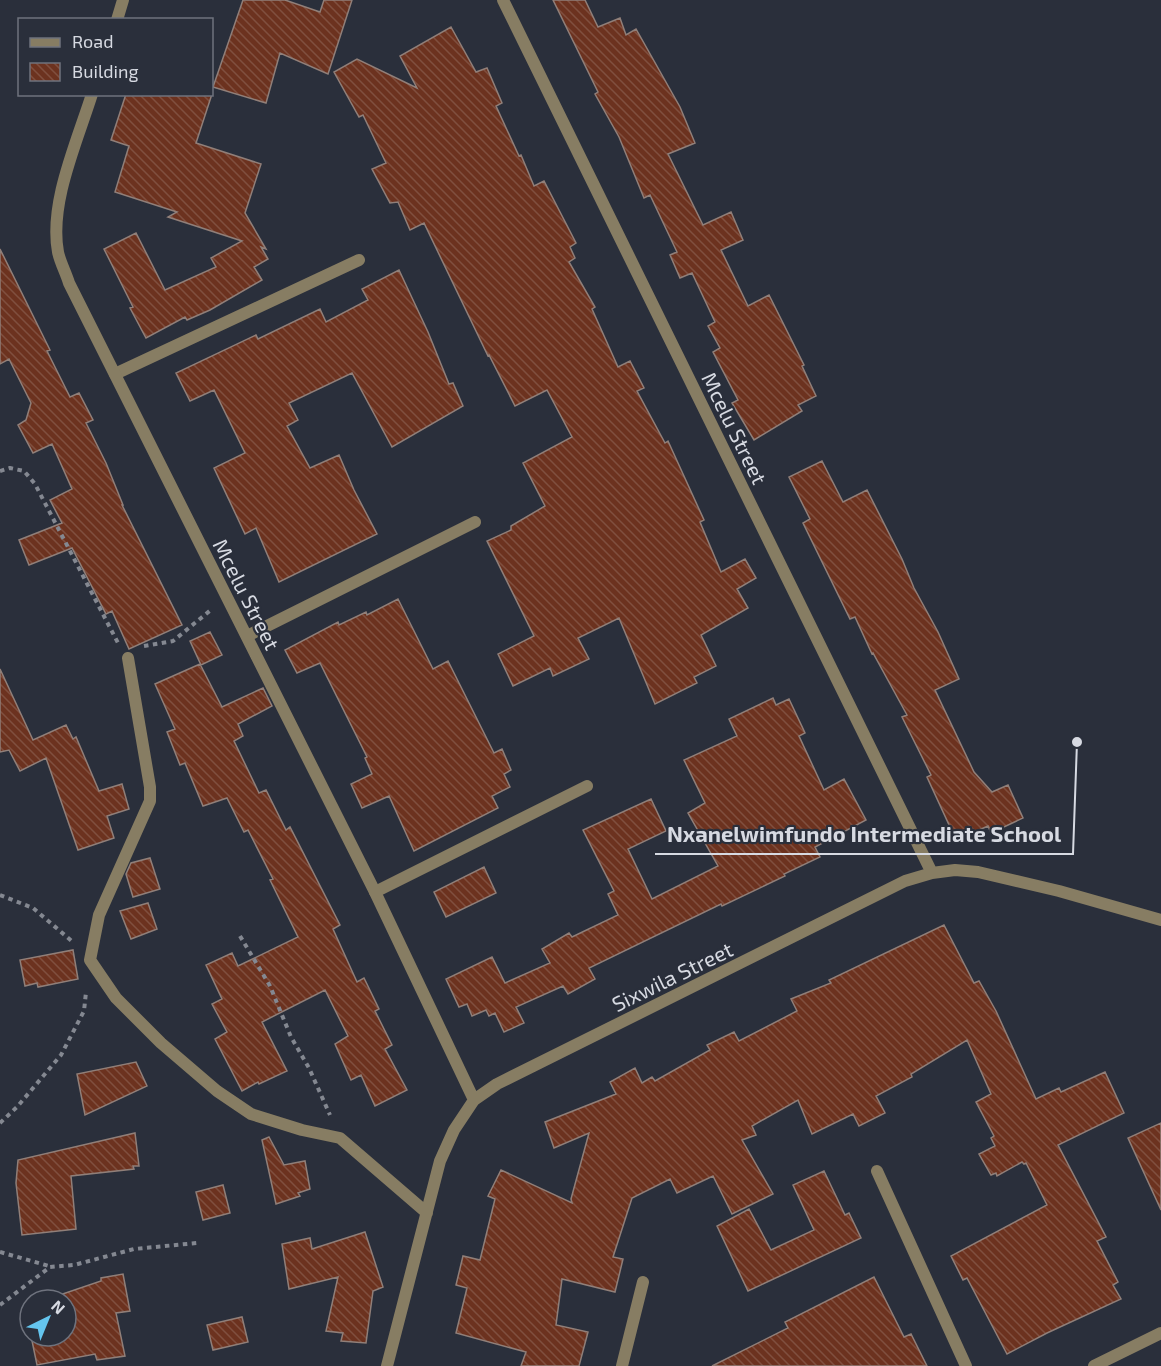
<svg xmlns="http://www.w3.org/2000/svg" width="1161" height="1366" font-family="'Exo 2',sans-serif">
<defs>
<pattern id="building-back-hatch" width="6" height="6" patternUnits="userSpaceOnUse" patternTransform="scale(1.5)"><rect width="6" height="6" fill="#6c321f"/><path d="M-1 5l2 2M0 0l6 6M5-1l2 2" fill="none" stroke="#804f3f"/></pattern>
</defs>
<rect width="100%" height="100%" fill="#2a2f3b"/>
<!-- building -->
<path fill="url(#building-back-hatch)" stroke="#907f79" stroke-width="1.5" d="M 243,0 L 285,0 L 320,12 L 324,0 L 352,0 L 328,74 L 280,53 L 266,103 L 213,87 Z
M 553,0 L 585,0 L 598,27 L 620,18 L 626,35 L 636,29 L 680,107 L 695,143 L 668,154 L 703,225 L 731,212 L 743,240 L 721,250 L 748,306 L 769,295 L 804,365 L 802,366 L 816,396 L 798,405 L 802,411 L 754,440 L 732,403 L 738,400 L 713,352 L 720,348 L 708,326 L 715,322 L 692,273 L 680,278 L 670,255 L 677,252 L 650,195 L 644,198 L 619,137 L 595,94 L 598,92 Z
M 451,27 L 476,72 L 487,68 L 502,103 L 496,106 L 519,156 L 521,155 L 534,186 L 544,181 L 576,243 L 570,247 L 575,258 L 569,262 L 595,307 L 592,309 L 618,367 L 630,361 L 644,388 L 637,391 L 665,443 L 668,441 L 704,520 L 700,522 L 721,572 L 745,559 L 756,578 L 737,589 L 748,608 L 701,635 L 716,666 L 694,677 L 697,683 L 655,704 L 619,618 L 578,638 L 589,659 L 553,676 L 550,668 L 513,686 L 498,654 L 534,636 L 487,541 L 511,530 L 511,526 L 545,506 L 523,463 L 572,437 L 547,390 L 515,406 L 489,355 L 488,356 L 424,223 L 410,230 L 398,202 L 390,203 L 372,169 L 386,163 L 363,115 L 359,117 L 334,72 L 357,59 L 417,88 L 400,56 Z
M 126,94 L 212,94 L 196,143 L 261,164 L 245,213 L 266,249 L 261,247 L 268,259 L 254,267 L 262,280 L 210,310 L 187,320 L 185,317 L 146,338 L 130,308 L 133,307 L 104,249 L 136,233 L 165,290 L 216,267 L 211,258 L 242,241 L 168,217 L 177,212 L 115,192 L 129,146 L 111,140 Z
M 0,249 L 50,350 L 47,351 L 70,397 L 79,393 L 93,420 L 86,423 L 106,463 L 123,505 L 122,505 L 182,625 L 129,649 L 112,611 L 106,614 L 72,548 L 29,565 L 19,540 L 62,523 L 50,500 L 72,489 L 52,444 L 33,453 L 18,425 L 26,420 L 31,403 L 9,359 L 0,364 Z
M 399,270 L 428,332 L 449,384 L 453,383 L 463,406 L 392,447 L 352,373 L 289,403 L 298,420 L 287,426 L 310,468 L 339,455 L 354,490 L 377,534 L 279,582 L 256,528 L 245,534 L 214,468 L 245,453 L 214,390 L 190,401 L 176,373 L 256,335 L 258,339 L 320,309 L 326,322 L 368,300 L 362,289 Z
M 822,461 L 843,502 L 867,490 L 902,559 L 914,588 L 938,632 L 959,679 L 935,690 L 974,772 L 992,792 L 1008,785 L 1023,818 L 991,833 L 988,826 L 956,840 L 927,777 L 931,775 L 902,717 L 907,715 L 873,653 L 872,654 L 855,617 L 850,619 L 803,523 L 810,519 L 789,477 Z
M 398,599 L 433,669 L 448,661 L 494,753 L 502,749 L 511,770 L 504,774 L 510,787 L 492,796 L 498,808 L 414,851 L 389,796 L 362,808 L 351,784 L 372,774 L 365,758 L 367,757 L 320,663 L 297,673 L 285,650 L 338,622 L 339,625 L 366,612 L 367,615 Z
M 210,632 L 222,655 L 201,665 L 190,641 Z
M 200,664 L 222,707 L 263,688 L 272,706 L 238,724 L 243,736 L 234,741 L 259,793 L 266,790 L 286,830 L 290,827 L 340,925 L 333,929 L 357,982 L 364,978 L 379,1009 L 375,1011 L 392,1045 L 385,1049 L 407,1090 L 375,1106 L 361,1075 L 351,1080 L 335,1044 L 348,1036 L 325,990 L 262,1022 L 287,1071 L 259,1084 L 258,1082 L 242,1091 L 215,1039 L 227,1032 L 212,1004 L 222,999 L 206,965 L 232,953 L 238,966 L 298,937 L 270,880 L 273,879 L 248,830 L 244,832 L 227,798 L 203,806 L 185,763 L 180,765 L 167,732 L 175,729 L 155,684 Z
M 0,669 L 33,740 L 66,725 L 73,739 L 76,737 L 99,791 L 122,784 L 129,809 L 107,816 L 114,838 L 78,850 L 46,758 L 20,771 L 9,750 L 0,752 Z
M 773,698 L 776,705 L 789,699 L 805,733 L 799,736 L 824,790 L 844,779 L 866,820 L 815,847 L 820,857 L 784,874 L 785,876 L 722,906 L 721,904 L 589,968 L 595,979 L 568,994 L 563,986 L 516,1007 L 524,1023 L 504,1032 L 495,1013 L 489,1016 L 486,1010 L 472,1016 L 467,1004 L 459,1007 L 446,979 L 492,957 L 505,983 L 550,963 L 542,949 L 569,933 L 572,937 L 618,915 L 608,894 L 614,891 L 583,830 L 651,799 L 666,831 L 628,849 L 652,899 L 718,866 L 688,813 L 705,803 L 684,760 L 737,736 L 729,719 Z
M 150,858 L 160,889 L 133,897 L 126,874 L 131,863 Z
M 484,867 L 496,893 L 446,917 L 434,892 Z
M 148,903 L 157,929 L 131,939 L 120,911 Z
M 944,925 L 974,983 L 979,981 L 996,1011 L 1036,1099 L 1059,1088 L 1061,1092 L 1105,1072 L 1124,1113 L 1058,1145 L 1106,1237 L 1097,1241 L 1118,1282 L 1113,1285 L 1121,1299 L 1047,1333 L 1007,1354 L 967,1278 L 963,1280 L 951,1256 L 1047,1205 L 1026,1163 L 1024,1164 L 1022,1162 L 997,1176 L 996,1173 L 991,1175 L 979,1154 L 995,1146 L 991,1138 L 994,1136 L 976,1102 L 991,1094 L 967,1040 L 911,1074 L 912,1077 L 876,1096 L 885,1113 L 859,1126 L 853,1114 L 812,1134 L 798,1100 L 752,1126 L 756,1135 L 742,1140 L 773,1194 L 732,1214 L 713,1176 L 677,1193 L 670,1179 L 632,1198 L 613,1257 L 623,1259 L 615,1292 L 562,1279 L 556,1325 L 588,1332 L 579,1366 L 521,1366 L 526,1352 L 456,1333 L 467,1288 L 456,1285 L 463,1256 L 480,1260 L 495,1199 L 488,1196 L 501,1170 L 572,1203 L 571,1199 L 589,1133 L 554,1148 L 545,1122 L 616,1094 L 610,1082 L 635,1068 L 642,1083 L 652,1077 L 655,1081 L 710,1050 L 707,1045 L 734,1032 L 739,1041 L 797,1011 L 791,999 L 831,983 L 829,980 Z
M 73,950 L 78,979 L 38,987 L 37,983 L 25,986 L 20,960 Z
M 136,1062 L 147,1086 L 85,1115 L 77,1074 Z
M 1161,1123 L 1161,1210 L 1128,1138 Z
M 135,1133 L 139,1166 L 133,1166 L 134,1169 L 71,1176 L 76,1229 L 22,1235 L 16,1183 L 18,1160 Z
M 269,1137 L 284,1165 L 305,1161 L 310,1189 L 298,1193 L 300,1196 L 276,1204 L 262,1140 Z
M 824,1171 L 845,1215 L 849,1213 L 861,1238 L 748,1291 L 717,1226 L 749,1209 L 771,1250 L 814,1230 L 793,1185 Z
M 223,1185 L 230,1213 L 203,1220 L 196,1192 Z
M 365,1232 L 383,1287 L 373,1291 L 366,1343 L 341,1341 L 343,1333 L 326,1331 L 338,1277 L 289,1289 L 282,1244 L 310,1238 L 312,1249 Z
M 123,1274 L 130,1311 L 116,1313 L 125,1356 L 97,1360 L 95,1354 L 37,1365 L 31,1336 L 66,1336 L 66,1300 L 45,1300 L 101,1281 L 101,1278 Z
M 874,1277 L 904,1337 L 911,1334 L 927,1366 L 712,1366 L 788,1328 L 785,1322 Z
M 242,1317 L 248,1342 L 213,1350 L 207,1325 Z"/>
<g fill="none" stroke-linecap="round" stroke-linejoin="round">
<!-- path -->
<path stroke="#848891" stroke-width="4" stroke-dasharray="4.5 4.5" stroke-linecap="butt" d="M 0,471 L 10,468 L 24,471 L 35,484 L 118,643
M 144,646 L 173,641 L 212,609
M 0,895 L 33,908 L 74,943
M 240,936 L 270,986 L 291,1037 L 309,1068 L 330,1115
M 0,1123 L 17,1107 L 61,1055 L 84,1011 L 86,992
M 0,1252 L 49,1266
M 0,1305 L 50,1267 L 74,1265 L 134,1249 L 197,1243"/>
<!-- lane -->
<path stroke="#877d63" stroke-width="12" d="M 115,374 L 359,260
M 247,636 L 475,522
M 375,892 L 587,786
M 877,1171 L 966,1366
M 622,1366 L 643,1282"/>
<!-- street -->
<path stroke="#877d63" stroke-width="12" d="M 503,0 L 932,873
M 117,20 L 123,0
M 92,94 C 77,142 49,203 58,252 C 60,262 66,273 69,283 L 375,892 L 474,1100
M 128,658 L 150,787 L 150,801 L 99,915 L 90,960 L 116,998 L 161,1043 L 217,1091 L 251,1114 L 302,1130 L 340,1138 L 427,1213
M 387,1366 L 440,1161 L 454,1130 L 474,1100 L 497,1084 L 905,881 L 932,873 L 955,870 L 978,872 L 1059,891 L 1161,920
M 1094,1366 L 1161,1333"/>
</g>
<g text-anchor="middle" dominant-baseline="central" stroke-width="4.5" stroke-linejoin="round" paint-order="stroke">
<!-- street labels -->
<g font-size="21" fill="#d7dae2" stroke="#2a2f3b">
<text transform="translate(735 428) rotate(64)">Mcelu Street</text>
<text transform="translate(247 594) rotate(63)">Mcelu Street</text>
<text transform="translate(672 976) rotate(-26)">Sixwila Street</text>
</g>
</g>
<!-- callouts -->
<path fill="none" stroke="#d7dae2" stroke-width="2" d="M1077 742L1073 854H655"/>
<circle fill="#d7dae2" stroke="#2a2f3b" stroke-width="2" cx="1077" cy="742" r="6"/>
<g font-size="22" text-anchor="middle" font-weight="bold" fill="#d7dae2" stroke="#2a2f3b" stroke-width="4.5" stroke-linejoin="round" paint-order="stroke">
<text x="864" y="842">Nxanelwimfundo Intermediate School</text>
</g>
<!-- legend -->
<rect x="18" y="18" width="195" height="78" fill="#2a2f3b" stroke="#6f737e" stroke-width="1.5"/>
<rect x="30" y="38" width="30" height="9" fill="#877d63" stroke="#6f737e" stroke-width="1.5"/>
<text x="72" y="48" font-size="18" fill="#d7dae2">Road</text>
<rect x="30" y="63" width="30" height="18" fill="url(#building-back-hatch)" stroke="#6f737e" stroke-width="1.5"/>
<text x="72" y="78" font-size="18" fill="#d7dae2">Building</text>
<!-- north arrow -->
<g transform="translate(48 1318) rotate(43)"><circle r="28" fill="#2a2f3b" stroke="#6f737e" stroke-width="1.5"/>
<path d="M0-4.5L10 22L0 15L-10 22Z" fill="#64c5ee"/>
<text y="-9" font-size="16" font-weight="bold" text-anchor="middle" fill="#d7dae2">N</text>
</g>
</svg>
